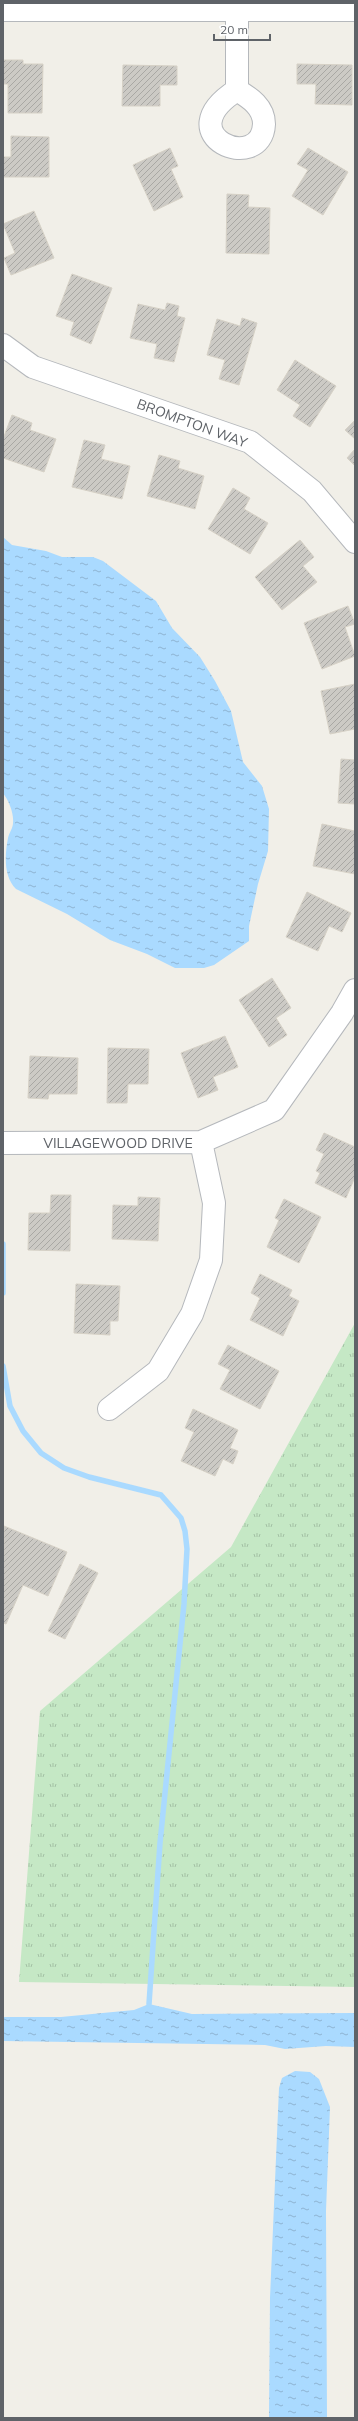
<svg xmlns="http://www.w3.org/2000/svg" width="358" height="2421" font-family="Mulish,sans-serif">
<defs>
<pattern id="grass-tufts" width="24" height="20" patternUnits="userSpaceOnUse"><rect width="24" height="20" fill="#c5e8c5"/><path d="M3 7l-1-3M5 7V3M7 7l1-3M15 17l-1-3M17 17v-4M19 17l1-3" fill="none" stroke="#a3c0a4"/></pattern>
<pattern id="water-ripples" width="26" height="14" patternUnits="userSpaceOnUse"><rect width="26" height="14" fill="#aadaff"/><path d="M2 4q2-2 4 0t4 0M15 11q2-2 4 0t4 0" fill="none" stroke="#8eb4d2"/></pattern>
<pattern id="building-hatch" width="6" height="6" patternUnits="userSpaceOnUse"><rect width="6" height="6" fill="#cccac5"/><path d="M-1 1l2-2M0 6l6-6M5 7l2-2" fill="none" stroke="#a9a8a4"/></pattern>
</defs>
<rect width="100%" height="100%" fill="#f1efe8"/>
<!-- grass -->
<path fill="url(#grass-tufts)" d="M 355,1323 L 355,1987 L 19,1982 L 40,1711 L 231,1547 Z"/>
<!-- water -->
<path fill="url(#water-ripples)" d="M 3,537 L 12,545 L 46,551 L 62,557 L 93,557 L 103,561 L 156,601 L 172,628 L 200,657 L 215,681 L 231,711 L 243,762 L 262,786 L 269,809 L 268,851 L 258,884 L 249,926 L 249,941 L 214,965 L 204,968 L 175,968 L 147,954 L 110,940 L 67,914 L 16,889 C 3,876 5,854 8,838 C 9,833 13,828 13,823 C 14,813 9,801 3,793 Z
M 149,2004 L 192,2014 L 355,2013 L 355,2047 L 326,2046 L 285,2049 L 265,2045 L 3,2041 L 3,2017 L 61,2017 L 134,2010 Z
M 295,2071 L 310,2072 L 319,2079 L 330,2107 L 326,2211 L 327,2418 L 269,2418 L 270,2298 L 279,2088 L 282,2078 Z"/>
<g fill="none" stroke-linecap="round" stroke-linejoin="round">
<!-- stream -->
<path stroke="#aadaff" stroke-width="5.5" d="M 3,1244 L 3,1293
M 3,1366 L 10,1406 L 23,1431 L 41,1453 L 64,1468 L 89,1477 L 161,1495 L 181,1518 L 185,1531 L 187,1549 L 184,1604 L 160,1843 L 149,2004"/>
</g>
<!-- building -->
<path fill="url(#building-hatch)" stroke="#d6d1c6" d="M 3,60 L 23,60 L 23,64 L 43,64 L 42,113 L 8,113 L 8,84 L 3,84 Z
M 297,64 L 352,65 L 352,105 L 315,104 L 316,84 L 297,84 Z
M 123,65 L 177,66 L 177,85 L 160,85 L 160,106 L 122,106 Z
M 11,136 L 49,137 L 49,177 L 3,177 L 3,157 L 11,157 Z
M 170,148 L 178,166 L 171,169 L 183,197 L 154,211 L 133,165 Z
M 308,148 L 348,172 L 323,215 L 292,196 L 308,170 L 297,164 Z
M 227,194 L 249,195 L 248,207 L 270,208 L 269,254 L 226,253 Z
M 34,211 L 54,258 L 11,275 L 4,258 L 15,253 L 3,224 Z
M 72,274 L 112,288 L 91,344 L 70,335 L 74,322 L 56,316 Z
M 167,303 L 179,306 L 177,316 L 185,318 L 174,362 L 154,358 L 157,344 L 130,338 L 138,304 L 165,310 Z
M 242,318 L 257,323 L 239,385 L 219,379 L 225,360 L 207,355 L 217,319 L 240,326 Z
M 295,360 L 336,386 L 310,427 L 293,416 L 300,405 L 277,390 Z
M 12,415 L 32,423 L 30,430 L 56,439 L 44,472 L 3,458 L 3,439 Z
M 355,420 L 355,439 L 345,430 Z
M 84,440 L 105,445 L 101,459 L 130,466 L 122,499 L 72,487 Z
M 355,449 L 355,466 L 347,458 Z
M 159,455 L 180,461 L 178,468 L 204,476 L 195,509 L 147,496 Z
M 233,488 L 250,498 L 244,509 L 268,523 L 250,554 L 208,529 Z
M 300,540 L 314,557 L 303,566 L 317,582 L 282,610 L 255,577 Z
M 348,606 L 355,624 L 345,627 L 355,656 L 322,669 L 304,623 Z
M 355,684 L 355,729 L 330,734 L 321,691 Z
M 341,759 L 355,760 L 355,804 L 338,803 Z
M 322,824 L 355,831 L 355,874 L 313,866 Z
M 307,892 L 351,913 L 342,932 L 329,926 L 318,951 L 286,937 Z
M 272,978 L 291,1008 L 276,1018 L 287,1035 L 269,1047 L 239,1000 Z
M 225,1036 L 238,1067 L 213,1077 L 218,1090 L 198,1098 L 181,1053 Z
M 108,1048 L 149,1049 L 148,1084 L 128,1084 L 127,1103 L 107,1103 Z
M 30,1056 L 78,1058 L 77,1094 L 49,1094 L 48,1099 L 28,1098 Z
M 324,1133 L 355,1147 L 355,1177 L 346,1198 L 315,1183 L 320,1173 L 316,1171 L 324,1154 L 316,1150 Z
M 51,1195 L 71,1195 L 70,1251 L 28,1250 L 29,1213 L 50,1213 Z
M 138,1197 L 160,1198 L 158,1241 L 112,1239 L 113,1205 L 138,1206 Z
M 284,1199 L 321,1217 L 299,1263 L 267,1247 L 279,1220 L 275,1218 Z
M 260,1274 L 292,1290 L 289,1296 L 299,1301 L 283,1336 L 250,1320 L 260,1298 L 251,1293 Z
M 76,1284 L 120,1286 L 118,1321 L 110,1321 L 110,1335 L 74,1333 Z
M 228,1345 L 279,1371 L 260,1409 L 220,1389 L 230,1370 L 218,1364 Z
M 193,1409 L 238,1430 L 230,1448 L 238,1451 L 233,1464 L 223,1459 L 215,1476 L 181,1461 L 194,1432 L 185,1428 Z
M 4,1526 L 67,1552 L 48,1596 L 23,1585 L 6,1624 L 3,1623 Z
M 80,1564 L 98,1573 L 65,1639 L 48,1631 Z"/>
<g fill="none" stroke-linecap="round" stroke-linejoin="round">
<defs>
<path id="minor" d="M 3,10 L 355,10
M 237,90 C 250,98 264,107 264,124 C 262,175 165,136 237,90 Z
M 237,90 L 237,10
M 3,345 L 33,367 L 250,442 L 312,491 L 355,542
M 3,1143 L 201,1142 L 274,1110 L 342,1013 L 355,990
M 109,1409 L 158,1371 L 192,1314 L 211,1260 L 214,1203 L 201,1142"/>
</defs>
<!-- minor casing -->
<use href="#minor" stroke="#b5b8bc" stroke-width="24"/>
<!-- minor -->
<use href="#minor" stroke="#fff" stroke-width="22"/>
</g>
<g text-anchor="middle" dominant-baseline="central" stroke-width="3.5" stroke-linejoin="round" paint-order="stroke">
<!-- street labels -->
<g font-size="14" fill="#5f6368" stroke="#fff">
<text transform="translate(192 423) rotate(20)">BROMPTON WAY</text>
<text x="118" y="1143">VILLAGEWOOD DRIVE</text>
</g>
</g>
<!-- border -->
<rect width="358" height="2421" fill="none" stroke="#5f6368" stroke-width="8"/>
<!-- scale -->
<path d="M214 34v6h56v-6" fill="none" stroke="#5f6368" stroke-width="2"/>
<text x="220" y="34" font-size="12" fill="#5f6368" stroke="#ffffff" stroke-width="3" paint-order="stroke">20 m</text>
</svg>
